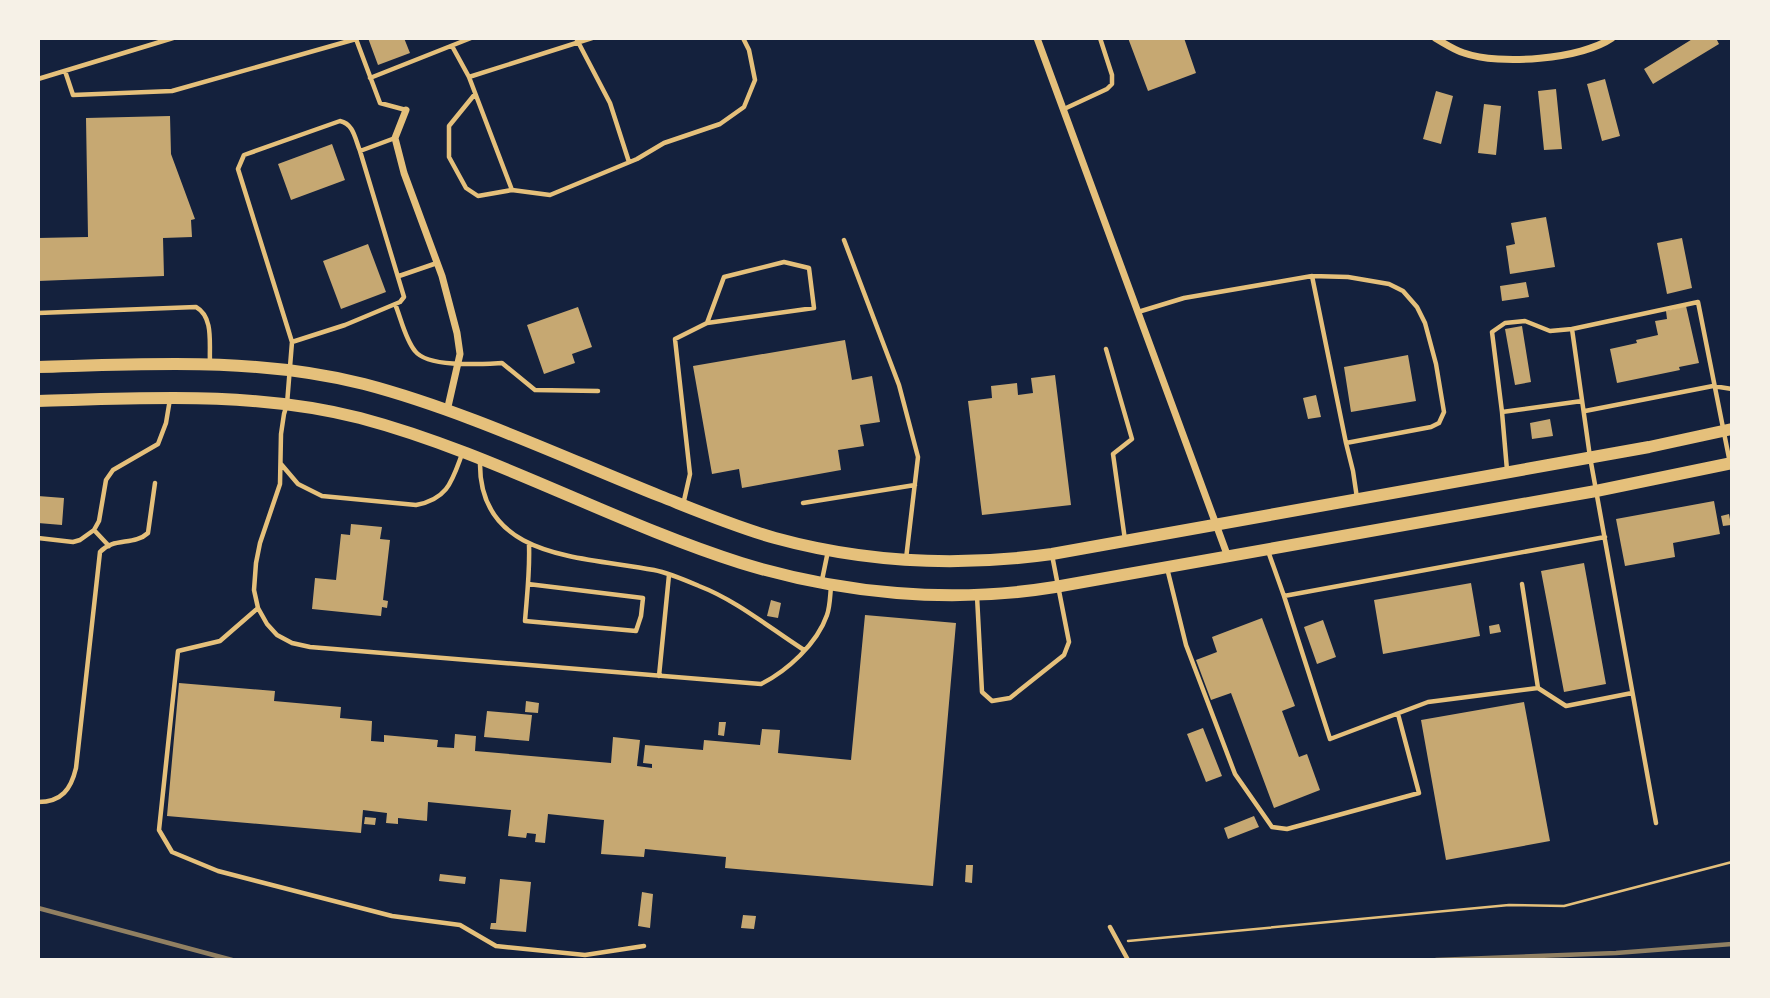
<svg xmlns="http://www.w3.org/2000/svg" width="1770" height="998" font-family="Ubuntu,sans-serif">
<rect width="100%" height="100%" fill="#14213d"/>
<!-- building -->
<path fill="#c6a872" d="M 368,38 L 404,38 L 410,53 L 378,65 Z
M 1128,38 L 1184,38 L 1196,73 L 1148,91 Z
M 1694,38 L 1716,38 L 1719,44 L 1653,84 L 1644,69 Z
M 1605,79 L 1620,136 L 1602,141 L 1587,84 Z
M 1556,89 L 1562,149 L 1544,150 L 1538,91 Z
M 1436,91 L 1453,96 L 1441,144 L 1423,139 Z
M 1484,104 L 1501,106 L 1496,155 L 1478,153 Z
M 170,116 L 171,154 L 195,219 L 191,220 L 192,237 L 163,238 L 164,276 L 38,281 L 38,238 L 88,237 L 86,118 Z
M 332,144 L 345,180 L 291,200 L 278,164 Z
M 1546,217 L 1555,267 L 1510,274 L 1506,246 L 1515,244 L 1511,223 Z
M 1682,238 L 1692,288 L 1667,294 L 1657,243 Z
M 368,244 L 386,292 L 341,309 L 323,261 Z
M 1526,282 L 1529,297 L 1502,301 L 1500,286 Z
M 1686,306 L 1699,363 L 1679,367 L 1680,370 L 1617,383 L 1610,349 L 1637,343 L 1636,340 L 1658,335 L 1655,321 L 1667,319 L 1666,311 Z
M 578,307 L 592,347 L 572,354 L 575,363 L 544,374 L 527,325 Z
M 1522,326 L 1531,382 L 1515,385 L 1505,329 Z
M 845,340 L 852,380 L 872,376 L 880,422 L 860,425 L 864,446 L 838,450 L 841,470 L 742,488 L 739,469 L 712,474 L 693,366 Z
M 1408,355 L 1416,401 L 1351,412 L 1344,367 Z
M 1055,375 L 1071,505 L 982,515 L 968,401 L 992,398 L 991,386 L 1017,383 L 1018,395 L 1033,393 L 1031,378 Z
M 1316,395 L 1321,417 L 1308,419 L 1303,398 Z
M 1550,419 L 1553,436 L 1532,439 L 1530,423 Z
M 38,496 L 64,498 L 62,525 L 38,523 Z
M 1714,501 L 1720,534 L 1673,543 L 1675,557 L 1625,566 L 1616,519 Z
M 1729,514 L 1731,525 L 1723,526 L 1721,516 Z
M 351,524 L 382,527 L 380,539 L 390,540 L 383,600 L 388,601 L 387,608 L 382,607 L 381,616 L 312,609 L 315,578 L 336,580 L 341,534 L 350,535 Z
M 1584,563 L 1606,684 L 1564,692 L 1541,571 Z
M 1471,583 L 1480,636 L 1383,654 L 1374,600 Z
M 771,600 L 781,603 L 778,618 L 767,616 Z
M 865,615 L 956,623 L 933,886 L 725,868 L 726,857 L 645,849 L 644,857 L 601,854 L 604,820 L 548,814 L 545,843 L 535,842 L 536,834 L 527,833 L 526,838 L 508,836 L 511,810 L 428,802 L 427,821 L 398,818 L 398,824 L 386,823 L 387,813 L 363,810 L 361,833 L 167,816 L 179,683 L 275,691 L 274,701 L 341,707 L 340,718 L 372,721 L 371,741 L 384,742 L 384,735 L 438,740 L 437,747 L 454,748 L 455,734 L 476,736 L 475,751 L 611,763 L 613,737 L 640,740 L 637,766 L 652,768 L 652,764 L 643,763 L 645,745 L 703,750 L 704,740 L 760,745 L 762,729 L 780,730 L 778,753 L 851,760 Z
M 1262,618 L 1295,706 L 1282,711 L 1299,757 L 1307,754 L 1320,790 L 1274,808 L 1231,693 L 1211,700 L 1196,660 L 1217,652 L 1212,637 Z
M 1323,620 L 1336,657 L 1317,664 L 1304,627 Z
M 1499,624 L 1501,632 L 1490,634 L 1489,626 Z
M 526,701 L 539,703 L 538,713 L 525,712 Z
M 1524,702 L 1550,841 L 1446,860 L 1421,720 Z
M 487,711 L 532,715 L 529,741 L 484,737 Z
M 719,722 L 726,722 L 724,736 L 718,735 Z
M 1203,728 L 1222,776 L 1206,782 L 1187,734 Z
M 1254,816 L 1259,827 L 1228,839 L 1224,828 Z
M 365,817 L 376,818 L 375,825 L 364,824 Z
M 966,865 L 973,865 L 972,883 L 965,882 Z
M 440,874 L 466,877 L 465,884 L 439,881 Z
M 500,879 L 531,882 L 526,932 L 490,929 L 491,923 L 496,923 Z
M 642,892 L 653,894 L 650,928 L 638,926 Z
M 743,915 L 756,916 L 754,929 L 741,928 Z"/>
<g fill="none" stroke-linecap="round" stroke-linejoin="round">
<!-- path -->
<path stroke="#e5c07b" stroke-width="2.5" d="M 1128,941 L 1509,905 L 1564,906 L 1732,862"/>
<!-- service -->
<path stroke="#e5c07b" stroke-width="4.5" d="M 576,38 L 610,103 L 629,162
M 356,39 L 380,103 L 406,110
M 452,46 L 469,77 L 512,190 L 550,195 L 637,159 L 664,143 L 720,124 L 744,107 L 755,80 L 749,50 L 743,38
M 65,71 L 73,95 L 172,91 L 356,39
M 469,77 L 592,38
M 370,78 L 471,38
M 38,79 L 173,38
M 475,94 L 449,126 L 449,157 L 466,188 L 478,196 L 512,190
M 1064,109 L 1107,89 L 1112,84 L 1112,75 L 1100,38
M 360,151 C 355,139 354,124 340,121 L 244,155 L 238,169 L 292,342 L 287,404 L 284,414 L 281,434 L 280,484 L 260,543 L 256,563 L 254,590 L 258,608 L 267,624 L 277,635 L 292,643 L 310,647 L 761,684 C 787,671 817,644 827,615 C 830,607 830,596 831,587
M 844,240 L 899,385 L 918,457 L 906,559
M 399,276 L 437,263
M 1312,276 L 1346,443
M 395,304 C 401,318 405,339 415,351 C 428,368 482,364 502,363 L 535,390 L 598,391
M 1138,312 L 1184,298 L 1312,276 L 1348,277 L 1389,284 L 1403,291 L 1417,307 L 1425,323 L 1436,364 L 1444,412 L 1439,423 L 1431,427 L 1346,443 L 1353,471 L 1357,498
M 38,313 L 196,307 C 214,317 209,344 210,363
M 292,342 L 345,325 L 400,302 L 404,297 L 360,151 L 395,138
M 1106,349 L 1132,439 L 1113,454 L 1125,540
M 1585,411 L 1713,386 L 1732,389
M 1502,412 L 1492,332 L 1505,323 L 1525,321 L 1550,331 L 1572,329
M 480,461 C 478,560 582,556 654,570 C 669,573 685,580 699,586 C 736,600 771,629 804,650
M 281,464 L 298,484 L 322,496 L 416,505 C 448,499 452,481 462,454
M 1507,470 L 1502,412 L 1582,401
M 803,503 L 915,485
M 683,505 L 690,474 L 675,339 L 707,323 L 814,308 L 809,268 L 784,262 L 724,277 L 707,323
M 94,530 L 109,546
M 38,538 L 73,542 L 80,540 L 94,530 L 99,521 L 106,480 L 113,470 L 158,444 L 166,423 L 170,399
M 1268,551 L 1284,596 L 1605,537
M 1167,568 L 1186,645 L 1235,774 L 1272,827 L 1287,829 L 1419,793 L 1398,714
M 822,580 L 828,551
M 528,584 L 643,598 L 641,616 L 636,631 L 525,621 C 527,595 530,571 529,545
M 977,596 L 982,692 L 992,701 L 1010,698 L 1064,655 L 1069,642 L 1052,555
M 1284,596 L 1330,739 L 1428,702 L 1538,688 L 1522,584
M 258,608 L 220,641 L 178,651 L 159,830 L 172,852 L 218,871 L 392,916 L 460,925 L 496,946 L 585,955 L 644,946
M 659,676 L 669,575
M 1538,688 L 1566,706 L 1632,693
M 38,802 C 62,802 71,789 76,768 L 100,552 C 113,537 134,546 148,533 L 155,483
M 1656,823 L 1590,457 L 1572,329 L 1698,302 L 1730,463
M 1110,927 L 1128,960"/>
<!-- minor -->
<path stroke="#e5c07b" stroke-width="7" d="M 1037,38 L 1228,557
M 1435,38 C 1444,43 1454,50 1464,53 C 1500,66 1581,59 1612,38
M 406,110 L 395,138 L 404,173 L 442,276 L 457,333 L 460,354 L 447,411"/>
<!-- secondary -->
<path stroke="#e5c07b" stroke-width="12" d="M 38,367 C 148,364 257,357 364,384 C 463,410 565,458 660,496 C 698,511 736,527 775,538 C 866,563 958,567 1052,554 L 1649,447 L 1732,429
M 38,401 C 146,398 254,391 360,418 C 492,453 612,522 741,563 C 842,594 951,604 1055,587 L 1596,491 L 1732,463"/>
<!-- rail -->
<path stroke="#918062" stroke-width="4.5" d="M 38,908 L 232,960
M 1436,960 L 1616,953 L 1732,944"/>
</g>
<!-- border -->
<rect width="1770" height="998" fill="none" stroke="#f6f1e7" stroke-width="80"/>
</svg>
